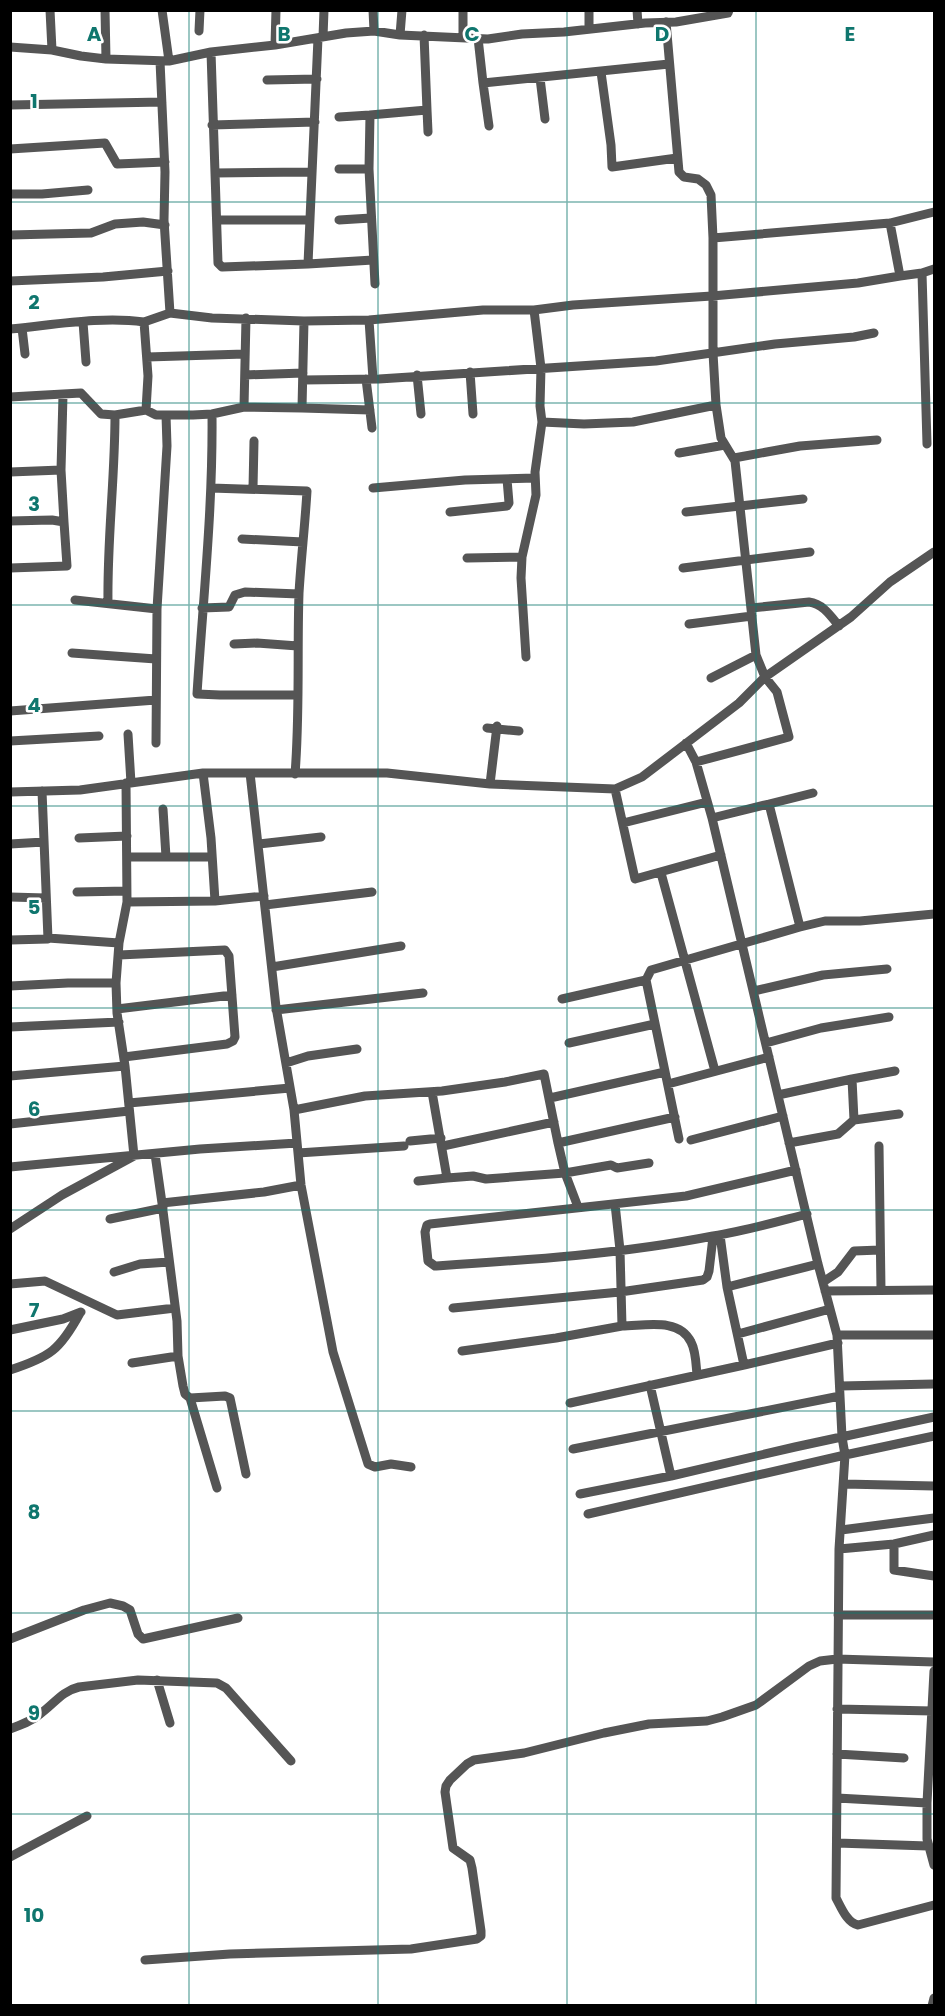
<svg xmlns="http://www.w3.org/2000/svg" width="945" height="2016" font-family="Poppins,sans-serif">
<rect width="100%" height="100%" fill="#fff"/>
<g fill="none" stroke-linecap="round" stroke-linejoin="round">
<!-- minor -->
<path stroke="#555" stroke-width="9" d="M 50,10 L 52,50
M 105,10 L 106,59
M 162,10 L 169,61
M 373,10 L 374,31
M 589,10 L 589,29
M 637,10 L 638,24
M 666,22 L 679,172 L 684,177 L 698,179 L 706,185 L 711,195 L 713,238 L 713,353 L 716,405 L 721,438 L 735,461 L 756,655 L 765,677 L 777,692 L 789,737 L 696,762
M 199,31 L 200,10
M 400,35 L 402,10
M 323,37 L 324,10
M 463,37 L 463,10
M 478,38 L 483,83 L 669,64
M 275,45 L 276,10
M 10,47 L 52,50 L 81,56 L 106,59 L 169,61 L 211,52 L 275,45 L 346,33 L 374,31 L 400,35 L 488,39 L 522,34 L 564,32 L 645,23 L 676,22 L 728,13 L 729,10
M 211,52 L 218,263 L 222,267 L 308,264 L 318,38
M 601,72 L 611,145 L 612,167 L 677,158
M 540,78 L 545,119
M 267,80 L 317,79
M 483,83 L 489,126
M 10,105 L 162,102
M 427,110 L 428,132
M 339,117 L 370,115
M 212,125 L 315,122
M 10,149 L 105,143 L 117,164 L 165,162
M 339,169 L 369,169
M 215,173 L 312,172
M 10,194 L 42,194 L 88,190
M 217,220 L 309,220
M 339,220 L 371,218
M 890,223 L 900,276 L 922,273 L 934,269
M 10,235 L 91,233 L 115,224 L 143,222 L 165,225
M 713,238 L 890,223 L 934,212
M 308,264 L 373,260
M 922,273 L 927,444
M 10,281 L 103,277 L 168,271
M 375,284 L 369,169 L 370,115 L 427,110 L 424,35
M 534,310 L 541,368 L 540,406 L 542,422
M 170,313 L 212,318 L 304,321
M 369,320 L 373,379
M 83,322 L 86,362
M 22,328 L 25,354
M 10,329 C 54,325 101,316 144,322
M 147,357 L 245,354
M 470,372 L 473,414
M 245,375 L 303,373
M 417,375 L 421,414
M 366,379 L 372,428
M 303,380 L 379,379 L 656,361 L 775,344 L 854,337 L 874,333
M 10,397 L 81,393 L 101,414 L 115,415 C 115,478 107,540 108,603
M 244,407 L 246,318
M 302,408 L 370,410
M 146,410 L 156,415 L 193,415 L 212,414 L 244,407 L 302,408 L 304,321 L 369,320 L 483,310 L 534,310 L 573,305 L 712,296 L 858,283 L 900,276
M 212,414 C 213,508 203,600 197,694 L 220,695 L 298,695
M 115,415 L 146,410 L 148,376 L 144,322 L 170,313 L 164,220 L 165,172 L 160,61
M 679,453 L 725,445
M 734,458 L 800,446 L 877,440
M 61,470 L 63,395
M 10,472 L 61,470 L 64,522
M 211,488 L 307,491 C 305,525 301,559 299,593 C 297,653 300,713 295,774
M 253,488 L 254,441
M 373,488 L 465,480 L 535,478
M 450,512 L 507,506 L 509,503 L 507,479
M 686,512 L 803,499
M 10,521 L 52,520 L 64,522 L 67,566 L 10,568
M 242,539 L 303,542
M 467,558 L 522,557
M 683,568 L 810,552
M 75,600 L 157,609
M 202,608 L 229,607 L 235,595 L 245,592 L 299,594
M 751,608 L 809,602 C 823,604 830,615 839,626
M 689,624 L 752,616
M 234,644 L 257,643 L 298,646
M 72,653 L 156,659
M 526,657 L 521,578 L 522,557 L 536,495 L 535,472 L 542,422 L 584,424 L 633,422 L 716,405
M 711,678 L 756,655
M 10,711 L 156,700
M 487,728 L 519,731
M 128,734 L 131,783
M 10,741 L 99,736
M 156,743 L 157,609 L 167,446 L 166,415
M 686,743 L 696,762 L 712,818 L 818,1264 L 837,1335 L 842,1437 L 845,1455 L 839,1549 L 836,1898 C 841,1907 847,1923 858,1925 L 934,1905
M 203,773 L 211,838 L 215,901
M 250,773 L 276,1007 L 294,1110 L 301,1185 L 333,1352 L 368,1464 L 375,1467 L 391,1464 L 411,1467
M 490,784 L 497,726
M 615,789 L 635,879 L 721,855
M 10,792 L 80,790 L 203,773 L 387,773 L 490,784 L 615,789 L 642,777 L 739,703 L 765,677 L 851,617 L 890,582 L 934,552
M 769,804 L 813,793
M 163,809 L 166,857
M 623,823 L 707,802
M 79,838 L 127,836
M 10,844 L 44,842
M 259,844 L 321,837
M 127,857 L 212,857
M 661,873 L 715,1071
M 77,892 L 127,891
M 10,897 L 46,898
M 127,902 L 215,901 L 264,896
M 265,905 L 372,892
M 796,928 L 825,921 L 860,921 L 934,914
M 48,938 L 119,943
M 10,940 L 48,939 L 42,791
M 119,955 L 225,950 L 229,956 L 235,1037 L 233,1041 L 227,1044 L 124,1057
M 272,967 L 401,946
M 10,986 L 68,983 L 116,983
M 754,991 L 823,975 L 887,969
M 562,999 L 646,980
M 117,1009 L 232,995
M 276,1010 L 423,993
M 10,1027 L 119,1022
M 569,1043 L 655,1024
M 766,1043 L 821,1028 L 889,1017
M 286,1063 L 308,1056 L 357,1049
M 10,1076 L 125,1066
M 852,1079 L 895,1071
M 668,1084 L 769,1057
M 432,1092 L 447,1178 L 473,1176 L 486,1179 L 565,1173 L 611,1165 L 617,1168 L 649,1163
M 778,1095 L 852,1079 L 854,1120 L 838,1134 L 789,1143
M 550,1098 L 665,1072
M 129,1103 L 290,1088
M 294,1110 L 365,1096 L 442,1091 L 505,1082 L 544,1074 L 558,1143 L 675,1117
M 854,1120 L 899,1114
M 10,1124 L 129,1111
M 679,1139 L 646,980 L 651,970 L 800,927 L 769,804 L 712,818
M 691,1140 L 783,1116
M 410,1141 L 441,1138
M 558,1143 L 565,1173 L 578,1207
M 443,1146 L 554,1122
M 879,1146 L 881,1290
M 298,1153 L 404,1146
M 155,1154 L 162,1203 L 264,1192 L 301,1185
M 10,1167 L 200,1149 L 297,1143
M 796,1170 L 686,1196 L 430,1224 L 427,1225 L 425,1232 L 428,1261 L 435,1266 C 528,1260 622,1254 713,1236 C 745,1231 776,1222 807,1214
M 418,1181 L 447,1178
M 162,1203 L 177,1321 L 178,1356 L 183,1386 L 185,1394 L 190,1398 L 217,1488
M 615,1204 L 620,1250 L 622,1326 C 644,1326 679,1317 691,1342 C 696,1351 696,1365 697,1375
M 110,1219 L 163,1208
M 10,1229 L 62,1195 L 134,1156 L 125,1066 L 117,1013 L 116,983 L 119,943 L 127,902 L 126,783
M 720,1235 L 727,1287 L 744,1365
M 114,1272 L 140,1264 L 169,1262
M 823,1282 L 838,1272 L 854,1251 L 880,1250
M 10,1284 L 45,1281 L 117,1315 L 175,1308
M 727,1287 L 818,1264
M 825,1291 L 934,1290
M 453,1308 L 620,1292 L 703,1280 L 707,1277 L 709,1271 L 713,1237
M 10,1330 L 63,1319 L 81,1312
M 738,1334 L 830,1309
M 837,1335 L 934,1335
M 462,1351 L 556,1338 L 622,1326
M 132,1363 L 178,1356
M 10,1370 C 50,1357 60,1350 80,1313
M 650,1385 L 671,1476
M 840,1386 L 934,1384
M 190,1398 L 225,1396 L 230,1398 L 246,1474
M 570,1403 L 744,1365 L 838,1343
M 573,1449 L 840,1396
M 844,1484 L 934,1486
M 580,1494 L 671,1476 L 795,1447 L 934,1417
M 588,1514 L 845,1455 L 934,1436
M 841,1530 L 934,1518
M 894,1544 L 894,1570 L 934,1576
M 839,1549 L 894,1544 L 934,1535
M 838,1615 L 934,1615
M 10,1639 L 84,1610 L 110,1603 L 123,1606 L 130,1610 L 138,1634 L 143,1639 L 238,1618
M 934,1671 L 927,1803 L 927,1839 L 934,1865
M 157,1680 L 170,1723
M 837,1709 L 933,1711
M 10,1729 C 21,1725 32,1721 40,1714 C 54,1704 62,1691 79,1687 L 138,1680 L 217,1683 L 226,1688 L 291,1761
M 837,1754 L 904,1758
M 837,1798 L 927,1803
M 837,1843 L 928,1846
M 10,1857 L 87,1816
M 145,1960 L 230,1954 L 411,1949 L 477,1939 L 481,1936 L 481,1931 L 472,1868 L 470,1860 L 453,1848 L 445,1792 L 446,1786 L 450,1780 L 467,1764 L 474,1760 L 524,1753 L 604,1733 L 649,1724 L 707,1721 L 722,1717 L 756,1705 L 809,1666 L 820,1661 L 837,1659 L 934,1662
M 932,2006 L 934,1998"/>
</g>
<!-- grid -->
<path fill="none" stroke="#0f766e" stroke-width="1.5" stroke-opacity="0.55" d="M 189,10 L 189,2006M 378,10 L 378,2006M 567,10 L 567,2006M 756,10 L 756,2006M 10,202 L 934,202M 10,403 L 934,403M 10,605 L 934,605M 10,806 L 934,806M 10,1008 L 934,1008M 10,1210 L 934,1210M 10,1411 L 934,1411M 10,1613 L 934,1613M 10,1814 L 934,1814"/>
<g font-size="20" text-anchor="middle" font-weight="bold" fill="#0f766e" stroke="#fff" stroke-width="5" stroke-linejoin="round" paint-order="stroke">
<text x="94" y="41">A</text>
<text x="284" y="41">B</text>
<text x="472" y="41">C</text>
<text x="662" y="41">D</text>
<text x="850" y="41">E</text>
<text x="34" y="108">1</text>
<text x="34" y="309">2</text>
<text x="34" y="511">3</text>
<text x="34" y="712">4</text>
<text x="34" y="914">5</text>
<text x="34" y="1116">6</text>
<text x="34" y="1317">7</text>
<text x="34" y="1519">8</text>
<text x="34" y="1720">9</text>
<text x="34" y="1922">10</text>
</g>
<!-- border -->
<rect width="945" height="2016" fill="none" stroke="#000000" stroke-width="24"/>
</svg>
